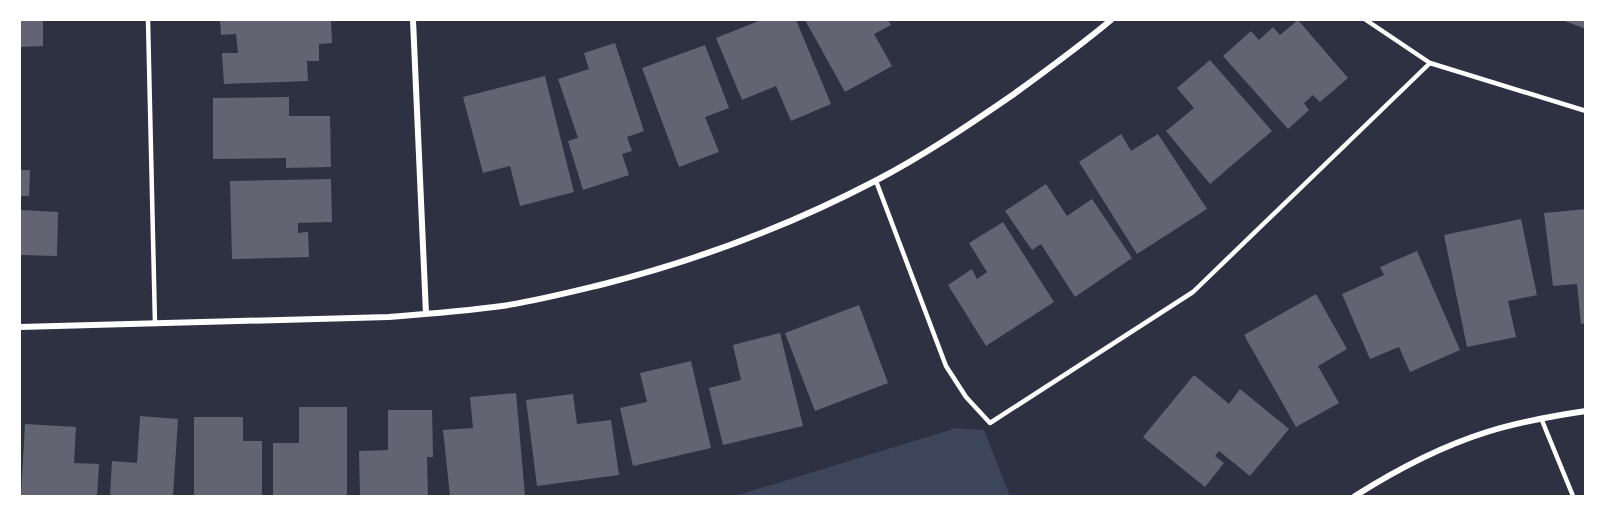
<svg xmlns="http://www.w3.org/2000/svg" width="1605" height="516" font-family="'DM Sans',sans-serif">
<rect width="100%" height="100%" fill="#2d3142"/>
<!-- green -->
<path fill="#3c4559" d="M 956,428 L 984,430 L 1010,496 L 735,496 Z"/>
<!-- building -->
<path fill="#626471" d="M 20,20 L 43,20 L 43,46 L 20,47 Z
M 220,20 L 331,20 L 332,43 L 319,44 L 319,61 L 307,61 L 308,81 L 224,84 L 222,53 L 238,53 L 236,34 L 221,35 Z
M 761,20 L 796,20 L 831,104 L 791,121 L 776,86 L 742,100 L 716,38 Z
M 805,20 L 888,20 L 891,25 L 874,34 L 892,66 L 845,92 Z
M 1298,20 L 1348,78 L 1320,102 L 1313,95 L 1304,103 L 1309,110 L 1288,129 L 1223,56 L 1251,31 L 1259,40 L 1273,27 L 1280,35 Z
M 1562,20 L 1586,20 L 1586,29 Z
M 615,43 L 644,131 L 627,137 L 632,151 L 622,154 L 629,175 L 583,190 L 568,141 L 578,138 L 558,79 L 589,69 L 584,53 Z
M 705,45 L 729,108 L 705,117 L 719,152 L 679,167 L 642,68 Z
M 1210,60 L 1272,131 L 1210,184 L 1166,131 L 1194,108 L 1177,88 Z
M 545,76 L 574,192 L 520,206 L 510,166 L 483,173 L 463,97 Z
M 289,97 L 289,116 L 330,116 L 331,167 L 286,168 L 286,158 L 213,159 L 213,98 Z
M 1121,134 L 1131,151 L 1158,134 L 1207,209 L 1137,254 L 1079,162 Z
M 20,170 L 30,170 L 29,196 L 20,196 Z
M 331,179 L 332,222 L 298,223 L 298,233 L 308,232 L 309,257 L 232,259 L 230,181 Z
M 1046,184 L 1067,216 L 1092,199 L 1132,258 L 1075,297 L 1041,244 L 1032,250 L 1005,211 Z
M 1586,209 L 1586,323 L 1581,324 L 1577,284 L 1553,286 L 1544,213 Z
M 20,210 L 58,212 L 57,256 L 20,255 Z
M 1521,219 L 1537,295 L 1508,301 L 1516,337 L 1467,347 L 1444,235 Z
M 1003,222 L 1054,302 L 986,346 L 948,285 L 972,269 L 977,279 L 987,272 L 969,243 Z
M 1417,251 L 1460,350 L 1410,372 L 1399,347 L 1370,359 L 1342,294 L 1384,275 L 1380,267 Z
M 1316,294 L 1347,349 L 1318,366 L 1339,403 L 1296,427 L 1244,335 Z
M 859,305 L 888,383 L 815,411 L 785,333 Z
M 780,333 L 803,426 L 723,445 L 709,388 L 741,380 L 733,345 Z
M 691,361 L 711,448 L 633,466 L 620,408 L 647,402 L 640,373 Z
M 1194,375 L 1229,404 L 1240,389 L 1289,429 L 1250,476 L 1219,451 L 1215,456 L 1224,463 L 1205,487 L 1143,437 Z
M 516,393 L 525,496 L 450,496 L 443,430 L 473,428 L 470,397 Z
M 573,394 L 577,424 L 611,420 L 619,475 L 537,486 L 526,400 Z
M 299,407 L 347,407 L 347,496 L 273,496 L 273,443 L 299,443 Z
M 388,410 L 432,410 L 433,457 L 427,457 L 428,496 L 360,496 L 359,451 L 388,450 Z
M 140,416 L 178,419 L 173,496 L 110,496 L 112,461 L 137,463 Z
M 194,417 L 243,417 L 243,441 L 262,441 L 262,496 L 194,496 Z
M 25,424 L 76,427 L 74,463 L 99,464 L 97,496 L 21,496 Z"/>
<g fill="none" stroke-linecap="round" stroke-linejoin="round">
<!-- service -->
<path stroke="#fff" stroke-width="4.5" d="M 148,20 L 155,324
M 1366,20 L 1430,63 L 1586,111
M 876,181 L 946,366 L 966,397 L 990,423 L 1193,292 L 1430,63
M 1541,418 L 1573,496"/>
<!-- minor -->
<path stroke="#fff" stroke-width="6" d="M 413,20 L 426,314
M 20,327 L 389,317 C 427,314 465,311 502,306 C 536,301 571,292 604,284 C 698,260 789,226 875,181 C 923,156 969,125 1014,94 C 1047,70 1080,46 1111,20
M 1355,496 C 1396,470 1439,447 1487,432 C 1519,422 1552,416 1586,411"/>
</g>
<!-- border -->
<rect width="1605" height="516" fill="none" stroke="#ffffff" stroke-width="42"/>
</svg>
